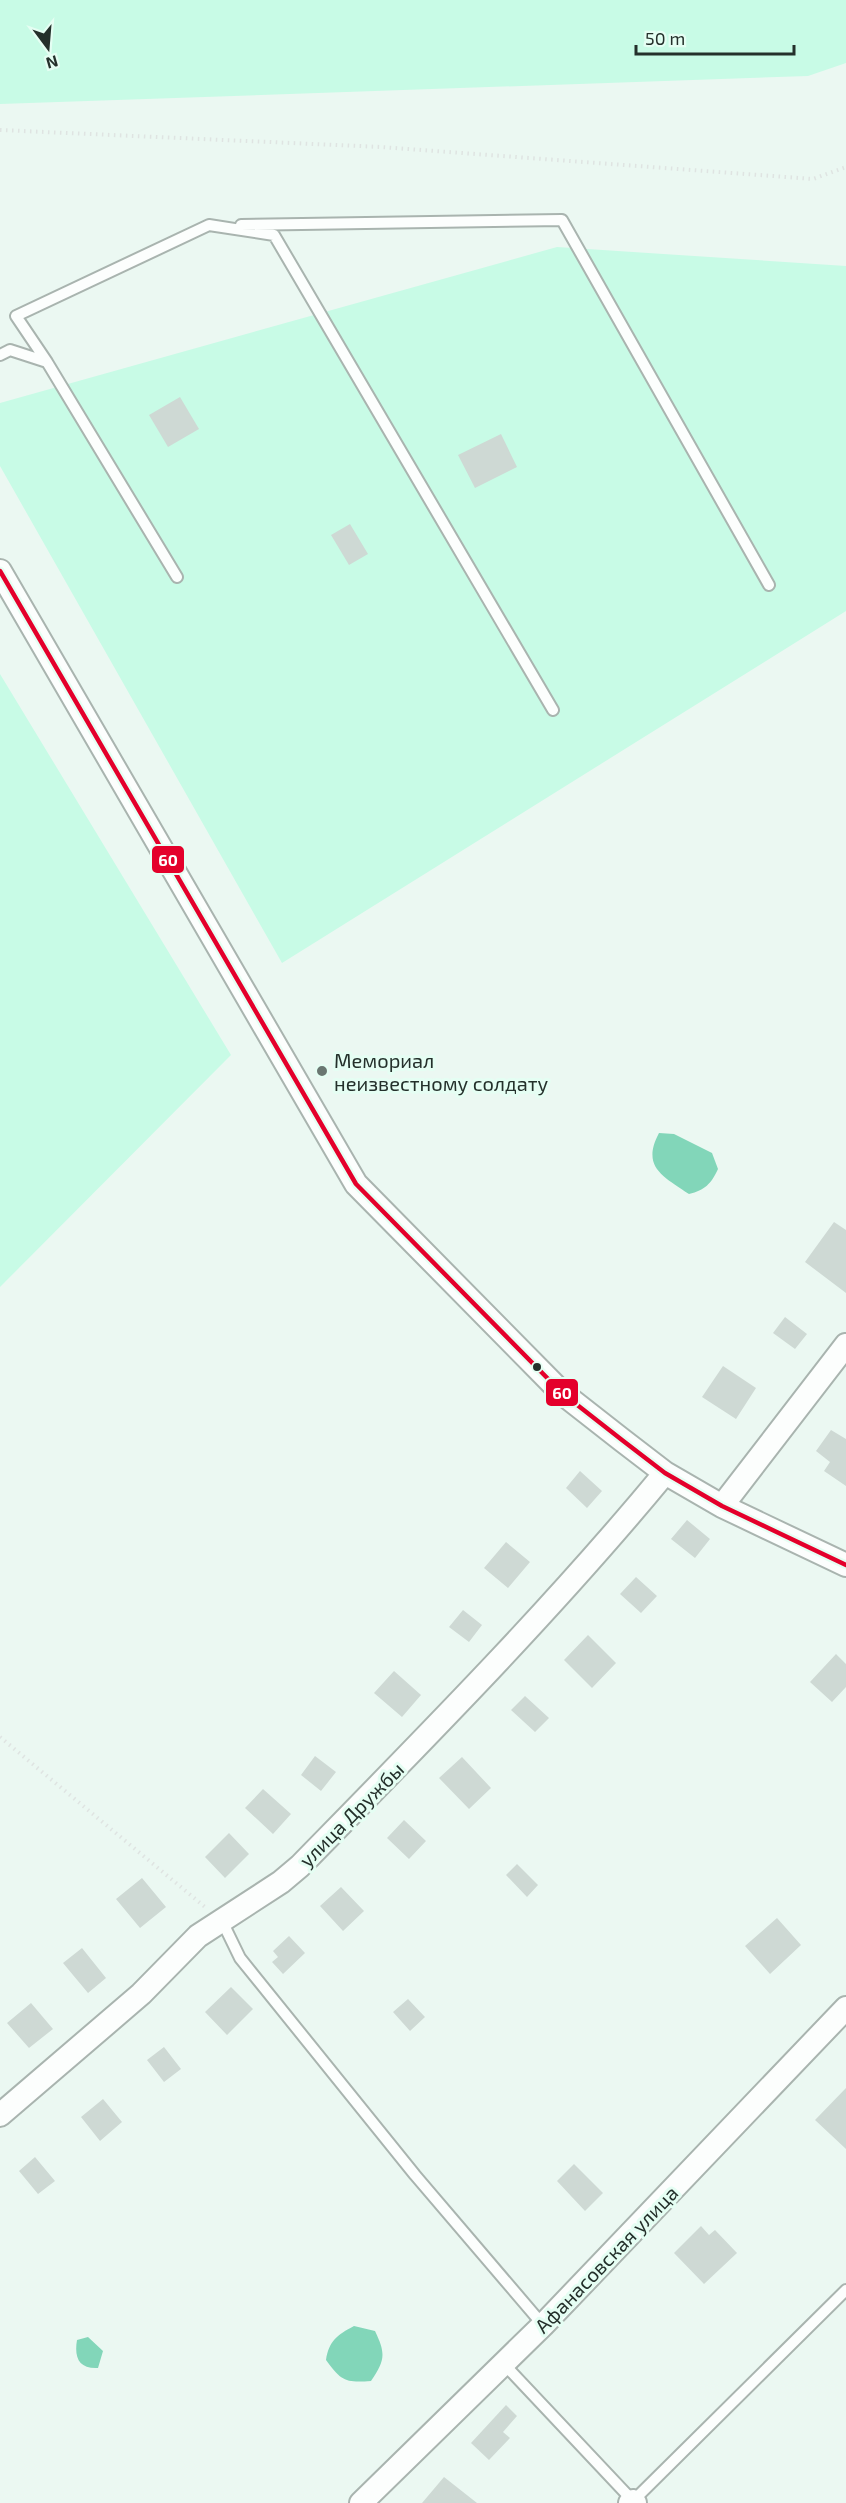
<svg xmlns="http://www.w3.org/2000/svg" width="846" height="2503" font-family="'Exo 2',sans-serif">
<rect width="100%" height="100%" fill="#ebf8f2"/>
<!-- green -->
<path fill="#c8fbe6" d="M 0,0 L 846,0 L 846,63 L 808,76 L 0,104 Z
M 557,247 L 846,266 L 846,611 L 282,963 L 0,466 L 0,403 Z
M 0,674 L 231,1055 L 0,1287 Z"/>
<!-- water -->
<path fill="#82d6b9" d="M 659,1133 L 674,1134 L 712,1153 L 718,1169 C 711,1184 705,1190 689,1194 C 663,1176 641,1167 659,1133 Z
M 354,2326 L 375,2331 C 386,2354 385,2360 371,2381 C 346,2383 341,2381 326,2360 C 329,2341 337,2335 354,2326 Z
M 88,2337 L 103,2351 L 98,2368 C 79,2369 74,2358 77,2340 Z"/>
<!-- building -->
<path fill="#ced9d4" d="M 180,397 L 199,429 L 168,447 L 149,415 Z
M 501,434 L 517,467 L 475,488 L 458,455 Z
M 350,524 L 368,554 L 349,565 L 331,535 Z
M 834,1222 L 846,1230 L 846,1293 L 805,1262 Z
M 785,1317 L 807,1334 L 795,1349 L 773,1333 Z
M 723,1366 L 756,1388 L 736,1419 L 702,1397 Z
M 831,1430 L 846,1439 L 846,1486 L 824,1471 L 830,1462 L 816,1451 Z
M 580,1471 L 602,1491 L 587,1508 L 566,1488 Z
M 687,1520 L 710,1539 L 695,1558 L 671,1539 Z
M 506,1542 L 530,1562 L 508,1588 L 484,1568 Z
M 636,1577 L 657,1596 L 641,1613 L 620,1594 Z
M 463,1610 L 482,1625 L 469,1642 L 449,1627 Z
M 588,1635 L 616,1663 L 592,1688 L 564,1660 Z
M 836,1654 L 846,1664 L 846,1687 L 832,1702 L 810,1682 Z
M 394,1671 L 421,1695 L 402,1717 L 374,1693 Z
M 525,1696 L 549,1718 L 535,1732 L 511,1710 Z
M 315,1756 L 336,1772 L 321,1791 L 301,1775 Z
M 462,1757 L 491,1788 L 469,1809 L 439,1778 Z
M 263,1789 L 291,1814 L 273,1834 L 245,1808 Z
M 404,1820 L 426,1841 L 409,1859 L 387,1838 Z
M 229,1833 L 249,1854 L 225,1878 L 205,1857 Z
M 517,1864 L 538,1885 L 527,1897 L 506,1875 Z
M 142,1878 L 166,1907 L 140,1928 L 116,1899 Z
M 341,1887 L 364,1911 L 343,1931 L 320,1906 Z
M 777,1918 L 801,1945 L 770,1974 L 745,1946 Z
M 289,1936 L 305,1953 L 283,1974 L 272,1962 L 278,1957 L 273,1951 Z
M 82,1948 L 106,1978 L 88,1993 L 63,1963 Z
M 231,1987 L 253,2009 L 227,2035 L 205,2012 Z
M 408,1999 L 425,2017 L 410,2031 L 393,2012 Z
M 31,2003 L 53,2029 L 29,2048 L 7,2023 Z
M 164,2047 L 181,2069 L 164,2082 L 147,2060 Z
M 846,2088 L 846,2149 L 815,2120 Z
M 103,2099 L 122,2122 L 100,2141 L 81,2117 Z
M 35,2157 L 55,2181 L 38,2194 L 19,2171 Z
M 574,2164 L 603,2193 L 585,2211 L 557,2181 Z
M 701,2226 L 709,2235 L 715,2230 L 737,2253 L 704,2284 L 674,2253 Z
M 506,2405 L 517,2416 L 503,2432 L 510,2438 L 489,2460 L 471,2443 Z
M 444,2477 L 477,2503 L 422,2503 Z"/>
<g fill="none" stroke-linecap="round" stroke-linejoin="round">
<defs>
<path id="service" d="M 241,225 L 562,220 L 769,585
M 0,355 L 10,350 L 47,362 L 177,577
M 47,362 L 16,316 L 209,225 L 274,235 L 553,710
M 222,1921 L 240,1958 L 415,2175 L 543,2325
M 504,2364 L 633,2501 L 846,2290"/>
<path id="minor" d="M 0,571 L 356,1184 L 562,1393 L 622,1440 L 665,1473 L 722,1506 L 846,1565
M 722,1506 L 846,1345
M 0,2115 L 141,1994 L 198,1936 L 281,1882 L 300,1866 C 425,1738 551,1611 665,1473
M 361,2503 L 543,2325 L 846,2008
M 630,2503 L 633,2501 L 635,2503"/>
</defs>
<!-- service casing -->
<use href="#service" stroke="#a9b4af" stroke-width="14"/>
<!-- minor casing -->
<use href="#minor" stroke="#a9b4af" stroke-width="26"/>
<!-- path -->
<path stroke="#dfe4e2" stroke-width="4" stroke-dasharray="1.5 4.5" stroke-linecap="butt" d="M 0,130 L 381,147 L 813,179 L 846,167
M 0,1737 L 205,1907"/>
<!-- service -->
<use href="#service" stroke="#fcfefd" stroke-width="10"/>
<!-- minor -->
<use href="#minor" stroke="#fcfefd" stroke-width="22"/>
<defs>
<path id="bus-1" d="M 0,571 L 356,1184 L 562,1393 L 622,1440 L 665,1473 L 722,1506 L 846,1565"/>
</defs>
<!-- bus-1 casing -->
<use href="#bus-1" stroke="#e5fef3" stroke-width="9"/>
<!-- bus-1 -->
<use href="#bus-1" stroke="#e4002b" stroke-width="4.5"/>
</g>
<!-- markers -->
<circle fill="#6a7671" stroke="#e5fef3" stroke-width="2" cx="322" cy="1071" r="6"/>
<circle fill="#24302b" stroke="#e5fef3" stroke-width="2" cx="537" cy="1367" r="5"/>
<g text-anchor="middle" dominant-baseline="central" stroke-width="6" stroke-linejoin="round" paint-order="stroke">
<!-- poi labels -->
<g font-size="20" fill="#24302b" stroke="#e5fef3" text-anchor="start">
<text x="334" y="1060">Мемориал<tspan x="334" dy="23">неизвестному солдату</tspan></text>
</g>
<!-- street labels -->
<g font-size="20" fill="#24302b" stroke="#e5fef3">
<text transform="translate(351 1814) rotate(-45)">улица Дружбы</text>
<text transform="translate(606 2259) rotate(-46)">Афанасовская улица</text>
</g>
</g>
<g stroke="#e5fef3" stroke-width="2">
<rect x="151" y="845" width="34" height="29" rx="6" fill="#e4002b"/>
<rect x="545" y="1378" width="34" height="29" rx="6" fill="#e4002b"/>
</g>
<g font-size="16" text-anchor="middle" font-weight="bold" fill="#fff">
<text x="168" y="866">60</text>
<text x="562" y="1399">60</text>
</g>
<!-- north arrow -->
<g transform="translate(48 48) rotate(164)" stroke="#e5fef3" stroke-width="4.5" paint-order="stroke">
<path d="M0-4.5L10 22L0 15L-10 22Z" fill="#24302b"/>
<text y="-9" font-size="16" font-weight="bold" text-anchor="middle" fill="#24302b">N</text>
</g>
<!-- scale -->
<path d="M636 45v9h158v-9" fill="none" stroke="#24302b" stroke-width="3"/>
<text x="645" y="45" font-size="18" fill="#24302b" stroke="#e5fef3" stroke-width="4.5" paint-order="stroke">50 m</text>
</svg>
